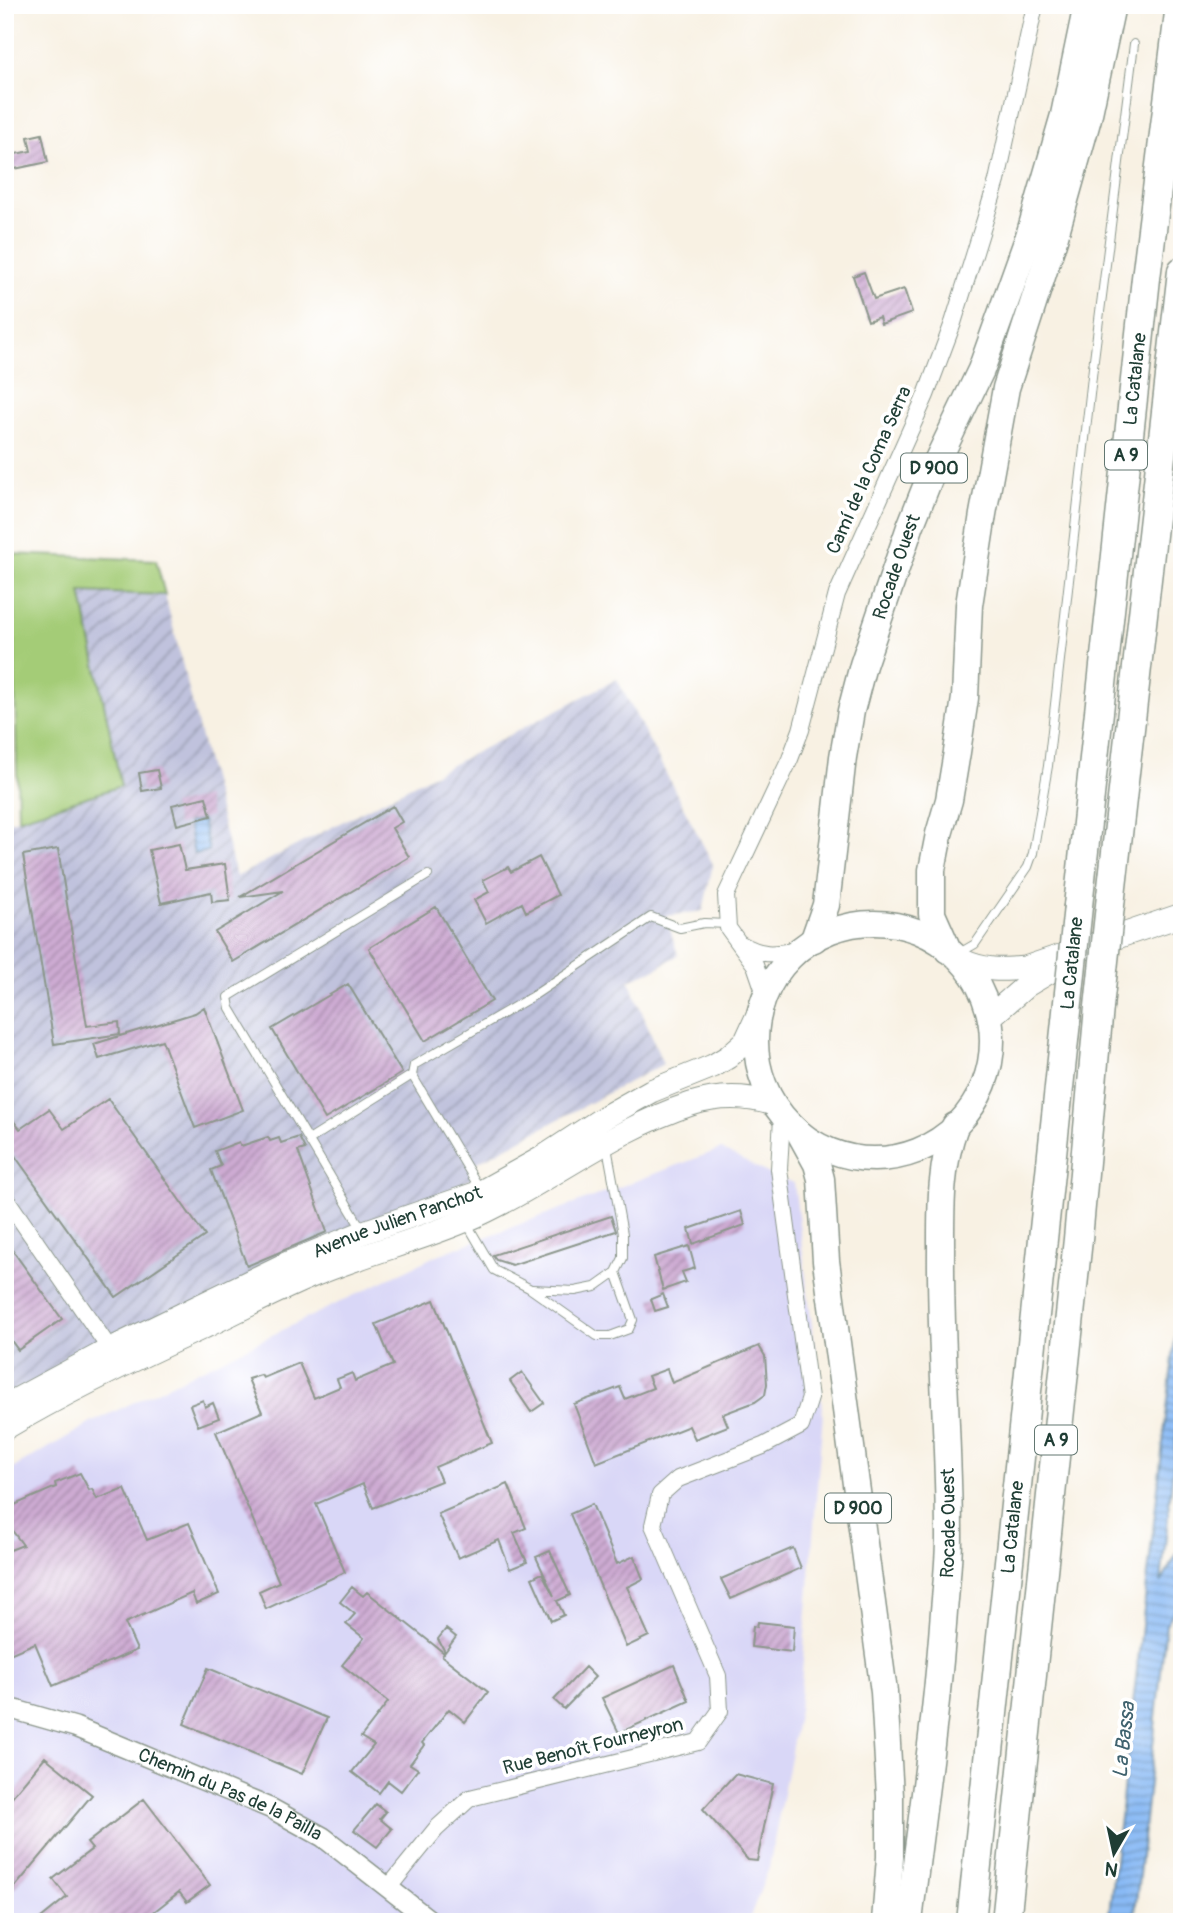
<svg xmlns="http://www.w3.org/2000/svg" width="1187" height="1927" font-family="Pangolin,sans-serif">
<defs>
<pattern id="industrial-furrows" width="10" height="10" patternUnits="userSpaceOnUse" patternTransform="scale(1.75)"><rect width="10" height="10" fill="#c0c2dd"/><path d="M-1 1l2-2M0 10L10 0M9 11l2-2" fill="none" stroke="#9b9fb4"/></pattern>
<pattern id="water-rules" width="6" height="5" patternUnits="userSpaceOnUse" patternTransform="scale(1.75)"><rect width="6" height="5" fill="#89baf5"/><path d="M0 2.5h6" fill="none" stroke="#6f98c7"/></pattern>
<pattern id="building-hatch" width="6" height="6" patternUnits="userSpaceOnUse" patternTransform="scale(1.75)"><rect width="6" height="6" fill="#ceabd3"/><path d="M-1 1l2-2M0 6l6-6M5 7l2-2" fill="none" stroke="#a78cac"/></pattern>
</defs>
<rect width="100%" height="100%" fill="#fff"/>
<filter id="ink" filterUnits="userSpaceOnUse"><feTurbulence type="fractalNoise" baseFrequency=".0143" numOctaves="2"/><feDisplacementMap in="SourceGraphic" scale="14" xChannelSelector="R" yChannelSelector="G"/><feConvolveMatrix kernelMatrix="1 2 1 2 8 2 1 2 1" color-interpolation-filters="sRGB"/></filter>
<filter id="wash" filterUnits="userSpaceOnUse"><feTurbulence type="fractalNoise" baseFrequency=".00686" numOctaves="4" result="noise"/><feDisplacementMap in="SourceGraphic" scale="28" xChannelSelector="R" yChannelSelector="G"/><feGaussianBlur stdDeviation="1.57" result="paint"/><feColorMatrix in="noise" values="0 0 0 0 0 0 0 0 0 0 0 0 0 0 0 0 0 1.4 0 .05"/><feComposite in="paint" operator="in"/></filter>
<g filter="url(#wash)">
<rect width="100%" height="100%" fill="#f8f1e3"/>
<!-- built -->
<path fill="#d9d7f7" d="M 721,1149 L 771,1175 L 794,1183 L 823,1414 L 799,1710 L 769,1867 L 748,1922 L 5,1922 L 5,1473 L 91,1423 L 435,1256 Z"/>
<!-- industrial -->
<path fill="url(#industrial-furrows)" d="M 81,592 L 165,595 L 236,877 L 617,679 L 713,864 L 703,911 L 666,916 L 678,955 L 654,970 L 629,980 L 663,1064 L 474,1164 L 477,1177 L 5,1395 L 5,823 L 121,786 Z"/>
<!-- grass -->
<path fill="#a4cc77" stroke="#628456" stroke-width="2" d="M 12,554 L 156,560 L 165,595 L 81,592 L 121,786 L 18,819 Z"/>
<!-- water -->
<path fill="url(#water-rules)" stroke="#547c94" stroke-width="2" d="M 202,820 L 209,851 L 194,854 L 188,823 Z
M 1182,1253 L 1182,1384 L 1161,1583 L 1182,1545 L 1182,1597 L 1166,1625 L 1134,1922 L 1108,1922 L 1175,1339 Z"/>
<g id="blocks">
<!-- building -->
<path fill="url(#building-hatch)" d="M 42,134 L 48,162 L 5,171 L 5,156 L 31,151 L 28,137 Z
M 864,272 L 874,299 L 904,289 L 912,313 L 881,324 L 879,317 L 868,321 L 853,276 Z
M 157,770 L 161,788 L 142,791 L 139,773 Z
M 206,797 L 211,816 L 177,825 L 172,805 Z
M 393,806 L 402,822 L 392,828 L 409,857 L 233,962 L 215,932 L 283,891 L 240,897 Z
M 179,844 L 185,870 L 225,864 L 230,900 L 212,902 L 211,892 L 161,903 L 149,850 Z
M 58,849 L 87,1026 L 119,1022 L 120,1034 L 54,1044 L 23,855 Z
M 539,857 L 558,895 L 526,912 L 522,903 L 486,923 L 474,900 L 489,892 L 483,880 L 508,867 L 511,872 Z
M 436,907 L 492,1001 L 425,1041 L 369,948 Z
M 348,984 L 402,1073 L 325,1119 L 272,1029 Z
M 204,1007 L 243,1110 L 195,1128 L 162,1040 L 99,1059 L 94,1044 L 195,1013 Z
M 108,1099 L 205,1236 L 116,1297 L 5,1142 L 5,1110 L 20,1129 L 49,1109 L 64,1129 Z
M 268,1137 L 270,1141 L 279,1138 L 281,1143 L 299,1137 L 305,1149 L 298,1151 L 327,1232 L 247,1266 L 211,1170 L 221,1166 L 215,1151 L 239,1142 L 241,1146 Z
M 741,1211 L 745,1225 L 693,1244 L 689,1229 Z
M 611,1216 L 616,1231 L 512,1265 L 496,1260 L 493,1255 Z
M 5,1240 L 62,1319 L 18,1350 L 5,1332 Z
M 689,1246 L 695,1268 L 682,1272 L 686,1282 L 663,1290 L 654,1257 Z
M 663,1294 L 668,1307 L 655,1311 L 651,1299 Z
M 434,1300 L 492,1443 L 435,1467 L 441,1481 L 373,1508 L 363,1484 L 316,1504 L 345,1572 L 266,1609 L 259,1591 L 279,1582 L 216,1432 L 262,1412 L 248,1379 L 261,1375 L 263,1378 L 299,1363 L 314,1398 L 340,1387 L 337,1379 L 345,1376 L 352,1373 L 355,1381 L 393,1365 L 376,1324 Z
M 759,1346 L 765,1356 L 767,1384 L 765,1395 L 755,1402 L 723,1414 L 728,1426 L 695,1439 L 689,1426 L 596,1463 L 574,1404 L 620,1387 L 625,1399 L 653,1388 L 648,1376 L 667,1369 L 672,1383 Z
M 522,1372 L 544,1403 L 531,1412 L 510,1381 Z
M 203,1400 L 205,1407 L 213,1403 L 219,1418 L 198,1426 L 190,1405 Z
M 80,1473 L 89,1490 L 92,1489 L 97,1499 L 125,1489 L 147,1540 L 189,1523 L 219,1594 L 196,1604 L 192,1593 L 125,1623 L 137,1650 L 53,1686 L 35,1643 L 5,1656 L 5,1552 L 23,1545 L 8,1525 L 6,1516 L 12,1506 L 56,1487 L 55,1483 Z
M 508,1484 L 526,1528 L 514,1533 L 527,1562 L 510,1569 L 499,1540 L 458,1558 L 438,1514 Z
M 592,1504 L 617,1564 L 634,1556 L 643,1579 L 627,1587 L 649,1636 L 626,1647 L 570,1514 Z
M 793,1548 L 801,1568 L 731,1599 L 721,1579 Z
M 550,1551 L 570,1595 L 557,1601 L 564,1615 L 551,1621 L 532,1578 L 542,1573 L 554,1596 L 536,1557 Z
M 352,1587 L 363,1596 L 367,1592 L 444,1653 L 442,1656 L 488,1692 L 465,1722 L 449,1709 L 422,1743 L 424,1745 L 410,1764 L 418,1769 L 401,1791 L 388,1781 L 379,1793 L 352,1772 L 374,1745 L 361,1737 L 388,1702 L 342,1665 L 364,1638 L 346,1624 L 355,1614 L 340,1602 Z
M 758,1622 L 794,1626 L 792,1652 L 751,1647 L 753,1626 L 757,1627 Z
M 446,1629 L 456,1637 L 445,1652 L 438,1639 Z
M 674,1665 L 689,1701 L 619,1733 L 602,1698 Z
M 585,1667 L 595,1677 L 564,1709 L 554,1700 Z
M 208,1668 L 327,1718 L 302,1774 L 184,1724 Z
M 45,1757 L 92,1795 L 5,1899 L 5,1805 Z
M 735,1774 L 773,1784 L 757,1861 L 748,1860 L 703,1809 Z
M 144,1799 L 210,1885 L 187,1902 L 179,1892 L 141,1922 L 36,1922 L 67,1897 L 53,1879 L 92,1849 L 87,1843 Z
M 376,1804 L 386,1812 L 380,1819 L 392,1829 L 377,1847 L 354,1830 Z"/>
</g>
</g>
<g filter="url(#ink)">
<use href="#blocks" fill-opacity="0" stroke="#8c978c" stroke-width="2"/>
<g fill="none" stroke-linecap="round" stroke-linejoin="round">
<defs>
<path id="service" d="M 956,955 L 975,944 L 1028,867 L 1033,853 L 1048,766 L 1094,359 L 1134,44
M 309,1140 L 412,1075
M 480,1189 L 412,1075 L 414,1065 L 533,996 L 651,917 L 680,928 L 704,923 L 727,924
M 466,1222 L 494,1270 L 529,1288 L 597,1336 L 610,1336 L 629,1329 L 633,1320 L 616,1272
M 363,1231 L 230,1008 L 228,997 L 428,875
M 532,1289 L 575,1291 L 595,1287 L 616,1272 L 623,1258 L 623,1234 L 607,1147"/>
<path id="minor" d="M 741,944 C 764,957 774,954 799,950
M 766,997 L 755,965 L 728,928 L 726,895 L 790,759 L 801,730 L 837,594 L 926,395 L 953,323 L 997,181 L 1035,5
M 5,1197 L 116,1358
M 389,1887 L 436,1829 L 470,1798 L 698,1742 L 720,1711 L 718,1676 L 653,1525 L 660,1495 L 678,1479 L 763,1446 L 801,1426 L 810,1398 L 779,1169 L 782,1118"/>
<g id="tertiary">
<path id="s1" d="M 5,1707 L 75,1727 L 272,1809 L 323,1837 L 432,1922"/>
</g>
<g id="secondary">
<path d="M 963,961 C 984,971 1002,970 1025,968 L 1182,915"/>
<path d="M 990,1017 L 1027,985 L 1054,969"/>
<path id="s2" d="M 5,1406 L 111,1349 L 286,1264 L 364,1232 L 481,1192 L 542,1158 L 605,1117 L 651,1091 L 713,1066 L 728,1057 L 746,1041 L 762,1006"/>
<path d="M 5,1428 C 69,1390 136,1358 204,1327 C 239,1310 274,1292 309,1277 C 360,1255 414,1242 464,1221 C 542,1188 610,1130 691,1104 C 719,1095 745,1095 774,1104"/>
</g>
<path id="primary" d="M756 1041a118 118 0 1 1 236 0a118 118 0 1 1-236 0Z"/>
<g id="trunk">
<path id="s3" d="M 814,939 L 826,905 L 843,757 L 851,711 L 863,665 L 910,527 L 931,474 L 981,370 L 1029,236 L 1064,115 L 1087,5"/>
<path d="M 948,950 L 932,914 L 932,870 L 939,834 L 949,800 L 957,752 L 965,698 L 969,605 L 983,514 L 1006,388 L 1054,239 L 1088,118 L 1112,5"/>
<path d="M 801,1135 L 817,1164 L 821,1179 L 826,1261 L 884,1692 L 890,1796 L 890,1857 L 885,1922"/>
<path id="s4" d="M 909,1922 C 921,1818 937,1715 944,1611 C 946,1586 949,1562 949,1537 C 949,1441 940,1346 941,1251 C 941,1208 940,1166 955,1126"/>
</g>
<g id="motorway">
<path d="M 1111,896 L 1182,271"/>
<path id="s5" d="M 1078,906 L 1146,278 L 1180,5"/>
<path id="s6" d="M 971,1922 L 1066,1021"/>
<path d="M 1006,1922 L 1078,1239 L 1099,1007"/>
</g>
</defs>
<!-- service casing -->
<use href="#service" stroke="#8c978c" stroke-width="10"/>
<!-- minor casing -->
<use href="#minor" stroke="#8c978c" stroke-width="18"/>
<!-- tertiary casing -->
<use href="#tertiary" stroke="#8c978c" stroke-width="22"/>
<!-- secondary casing -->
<use href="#secondary" stroke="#8c978c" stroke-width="25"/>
<!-- primary casing -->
<use href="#primary" stroke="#8c978c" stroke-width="27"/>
<!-- trunk casing -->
<use href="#trunk" stroke="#8c978c" stroke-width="29"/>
<!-- motorway casing -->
<use href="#motorway" stroke="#8c978c" stroke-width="31"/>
<!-- service -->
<use href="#service" stroke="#fff" stroke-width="8"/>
<!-- minor -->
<use href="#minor" stroke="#fff" stroke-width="16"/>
<!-- tertiary -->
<use href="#tertiary" stroke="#fff" stroke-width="19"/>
<!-- secondary -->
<use href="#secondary" stroke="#fff" stroke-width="23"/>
<!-- primary -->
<use href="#primary" stroke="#fff" stroke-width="24"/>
<!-- trunk -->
<use href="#trunk" stroke="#fff" stroke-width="26"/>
<!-- motorway -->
<use href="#motorway" stroke="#fff" stroke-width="28"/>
<defs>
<g id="motorway-bridge">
<path d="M 1099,1007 L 1111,896"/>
<path id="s7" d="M 1066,1021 L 1078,906"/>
</g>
</defs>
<!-- motorway-bridge casing -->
<use href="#motorway-bridge" stroke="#8c978c" stroke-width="31" stroke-linecap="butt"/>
<!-- motorway-bridge -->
<use href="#motorway-bridge" stroke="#fff" stroke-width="28"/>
</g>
</g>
<g text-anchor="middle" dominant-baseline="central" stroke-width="7" stroke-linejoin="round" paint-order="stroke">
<!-- shield labels -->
<g fill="#fff" stroke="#627771" stroke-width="2">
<rect x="1105" y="440.5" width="42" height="29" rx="5"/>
<rect x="901" y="453.5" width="66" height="29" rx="5"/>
<rect x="1035" y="1425.5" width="42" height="29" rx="5"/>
<rect x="825" y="1493.5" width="66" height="29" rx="5"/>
</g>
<g font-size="18" font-weight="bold" fill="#1f3d34">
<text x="1126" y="455">A 9</text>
<text x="934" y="468">D 900</text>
<text x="1056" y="1440">A 9</text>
<text x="858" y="1508">D 900</text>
</g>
<!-- street labels -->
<g font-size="19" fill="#1f3d34" stroke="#fff">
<text stroke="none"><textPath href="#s5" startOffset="530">La Catalane</textPath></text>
<text transform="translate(869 470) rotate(-66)">Camí de la Coma Serra</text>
<text stroke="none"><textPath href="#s3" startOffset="383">Rocade Ouest</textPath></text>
<text stroke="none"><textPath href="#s7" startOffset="58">La Catalane</textPath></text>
<text stroke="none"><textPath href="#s2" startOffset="434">Avenue Julien Panchot</textPath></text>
<text stroke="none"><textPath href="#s4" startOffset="401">Rocade Ouest</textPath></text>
<text stroke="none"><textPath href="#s6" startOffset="397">La Catalane</textPath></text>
<text transform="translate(593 1746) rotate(-14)">Rue Benoît Fourneyron</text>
<text stroke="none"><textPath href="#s1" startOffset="242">Chemin du Pas de la Pailla</textPath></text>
</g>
<!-- water labels -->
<g font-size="21" font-style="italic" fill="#3f626e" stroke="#fff">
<text transform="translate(1124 1740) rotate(-84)">La Bassa</text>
</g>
</g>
<!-- margin -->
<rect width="1187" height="1927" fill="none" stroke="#fff" stroke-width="28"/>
<!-- north arrow -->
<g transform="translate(1114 1853) rotate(189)" stroke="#ffffff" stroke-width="5" paint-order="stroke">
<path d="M0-5L12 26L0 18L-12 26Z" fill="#1f3d34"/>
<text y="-10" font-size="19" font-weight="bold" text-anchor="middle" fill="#1f3d34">N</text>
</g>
</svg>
